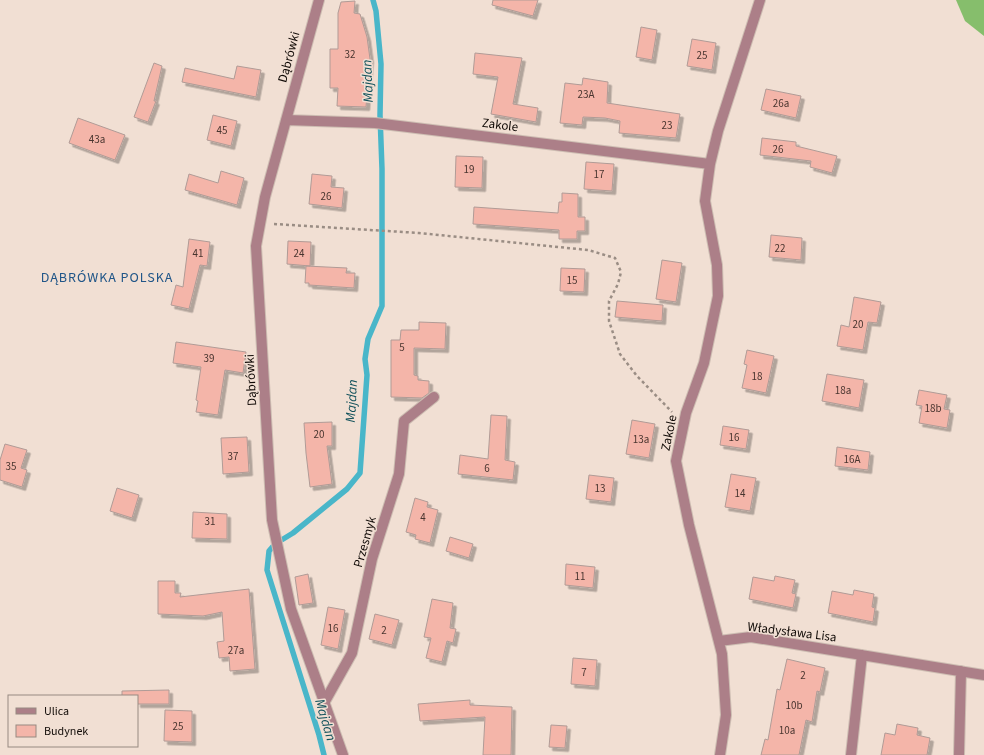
<svg xmlns="http://www.w3.org/2000/svg" width="984" height="755" font-family="'Source Sans 3',sans-serif">
<defs>
<filter id="shadow"><feDropShadow dx="3.5" dy="3.5" stdDeviation="0" flood-color="#0004"/></filter>
</defs>
<rect width="100%" height="100%" fill="#f1dfd3"/>
<!-- forest -->
<path fill="#86be6c" d="M 956,0 L 984,0 L 984,36 L 965,21 Z"/>
<g fill="none" stroke-linecap="round" stroke-linejoin="round">
<!-- stream -->
<path stroke="#49b6c9" stroke-width="5.5" d="M 324,755 L 319,735 L 267,570 L 269,551 L 275,544 L 293,533 L 347,489 L 360,473 L 367,375 L 365,359 L 368,339 L 382,306 L 382,169 L 380,115 L 381,64 L 376,11 L 373,0"/>
</g>
<!-- building -->
<path fill="#f4b5a9" stroke="#b09b96" filter="url(#shadow)" d="M 493,0 L 538,0 L 533,16 L 492,5 Z
M 355,1 L 354,13 L 360,14 L 367,37 L 370,59 L 366,107 L 337,106 L 338,88 L 330,88 L 330,49 L 338,49 L 338,13 L 341,2 Z
M 641,27 L 657,30 L 652,60 L 636,57 Z
M 692,39 L 716,43 L 712,70 L 687,66 Z
M 475,53 L 522,58 L 513,104 L 538,108 L 536,122 L 491,114 L 498,77 L 473,74 Z
M 154,63 L 162,66 L 154,101 L 156,101 L 148,122 L 134,117 Z
M 237,66 L 261,70 L 256,97 L 182,82 L 185,68 L 234,79 Z
M 583,78 L 608,82 L 607,103 L 680,114 L 676,138 L 619,133 L 620,121 L 605,118 L 583,117 L 582,125 L 560,123 L 565,83 L 582,85 Z
M 766,89 L 801,96 L 796,118 L 761,110 Z
M 213,115 L 237,121 L 231,146 L 207,140 Z
M 78,118 L 125,135 L 115,160 L 69,143 Z
M 762,138 L 796,142 L 796,146 L 837,156 L 832,173 L 810,167 L 811,161 L 760,155 Z
M 456,156 L 483,157 L 482,188 L 455,187 Z
M 586,162 L 614,164 L 612,191 L 584,189 Z
M 221,171 L 244,178 L 237,205 L 185,190 L 189,174 L 218,183 Z
M 312,174 L 332,176 L 331,187 L 344,188 L 342,208 L 309,204 Z
M 562,193 L 578,194 L 578,217 L 585,217 L 585,231 L 577,231 L 577,239 L 559,239 L 559,230 L 473,224 L 474,207 L 558,213 L 559,202 L 562,202 Z
M 771,235 L 802,238 L 801,260 L 769,257 Z
M 189,239 L 210,242 L 207,266 L 200,265 L 189,309 L 171,305 L 176,285 L 183,287 Z
M 288,241 L 311,242 L 310,266 L 287,264 Z
M 662,260 L 682,263 L 676,302 L 656,299 Z
M 306,266 L 347,268 L 346,273 L 355,273 L 354,288 L 309,285 L 309,283 L 305,283 Z
M 561,268 L 585,269 L 584,292 L 560,291 Z
M 854,297 L 881,302 L 877,323 L 868,322 L 863,350 L 837,346 L 841,325 L 849,327 Z
M 617,301 L 663,305 L 662,321 L 615,317 Z
M 419,322 L 446,323 L 445,349 L 414,348 L 414,375 L 418,376 L 418,380 L 429,381 L 429,393 L 422,398 L 391,397 L 391,340 L 400,340 L 401,330 L 419,330 Z
M 176,342 L 246,352 L 243,373 L 225,370 L 218,415 L 196,412 L 198,401 L 196,400 L 201,367 L 173,363 Z
M 747,350 L 774,356 L 766,393 L 742,388 L 747,365 L 744,364 Z
M 827,374 L 864,380 L 859,408 L 822,401 Z
M 919,390 L 947,395 L 944,409 L 950,410 L 947,428 L 919,423 L 922,406 L 916,405 Z
M 491,415 L 507,416 L 505,460 L 515,462 L 513,480 L 458,474 L 460,455 L 488,459 Z
M 632,420 L 655,424 L 649,458 L 626,454 Z
M 332,422 L 332,446 L 327,446 L 332,484 L 310,487 L 306,453 L 304,423 Z
M 723,426 L 749,430 L 746,449 L 720,445 Z
M 247,437 L 249,472 L 223,474 L 221,438 Z
M 5,444 L 27,450 L 21,468 L 27,470 L 22,487 L 0,480 L 0,460 Z
M 837,447 L 870,452 L 868,470 L 835,466 Z
M 731,474 L 756,478 L 750,511 L 725,507 Z
M 589,475 L 614,478 L 611,502 L 586,499 Z
M 117,488 L 139,495 L 132,518 L 110,511 Z
M 415,498 L 428,502 L 427,507 L 438,510 L 430,543 L 415,539 L 416,535 L 406,532 Z
M 193,512 L 227,514 L 227,539 L 192,538 Z
M 450,537 L 473,544 L 469,558 L 446,551 Z
M 566,564 L 595,567 L 593,588 L 565,585 Z
M 308,574 L 313,603 L 299,605 L 295,577 Z
M 775,576 L 795,580 L 792,593 L 796,594 L 793,608 L 749,599 L 753,577 L 774,581 Z
M 158,581 L 175,581 L 175,593 L 181,593 L 180,597 L 249,589 L 255,669 L 230,671 L 229,657 L 219,658 L 217,642 L 224,641 L 222,612 L 203,616 L 158,614 Z
M 854,590 L 874,594 L 872,607 L 875,608 L 873,622 L 828,613 L 832,591 L 853,595 Z
M 432,599 L 453,603 L 450,628 L 456,629 L 453,643 L 447,641 L 442,662 L 426,658 L 431,638 L 424,637 Z
M 328,607 L 345,610 L 338,649 L 321,645 Z
M 375,614 L 399,620 L 392,645 L 369,639 Z
M 573,658 L 597,660 L 595,686 L 571,684 Z
M 787,659 L 825,668 L 820,692 L 817,691 L 812,722 L 806,720 L 799,755 L 761,755 L 765,739 L 768,740 L 777,689 L 780,690 Z
M 169,690 L 169,704 L 137,704 L 137,696 L 122,696 L 122,691 Z
M 470,700 L 470,705 L 512,707 L 511,755 L 483,755 L 485,717 L 420,721 L 418,704 Z
M 165,710 L 192,711 L 192,742 L 164,741 Z
M 897,724 L 918,728 L 917,735 L 930,738 L 927,755 L 881,755 L 885,733 L 895,735 Z
M 551,725 L 567,726 L 565,748 L 549,747 Z"/>
<g fill="none" stroke-linecap="round" stroke-linejoin="round">
<defs>
<path id="service" d="M 324,703 L 352,653 L 372,559 L 399,474 L 404,421 L 434,397"/>
<path id="minor" d="M 319,0 L 265,197 L 256,246 L 272,520 L 291,609 L 343,755
M 286,120 L 375,123 L 710,164
M 719,641 L 751,637 L 984,675
M 720,755 L 726,715 L 722,654 L 689,525 L 676,461 L 686,413 L 704,363 L 718,296 L 717,265 L 705,201 L 710,164 L 718,131 L 760,0
M 851,755 L 862,655
M 959,755 L 961,671"/>
</defs>
<!-- service casing -->
<use href="#service" stroke="#cdbdb2" stroke-width="12"/>
<!-- minor casing -->
<use href="#minor" stroke="#cdbdb2" stroke-width="12"/>
<!-- path -->
<path stroke="#9a8d84" stroke-width="2.5" stroke-dasharray="3 3" stroke-linecap="butt" d="M 274,224 L 419,233 L 588,250 L 615,258 L 621,272 L 618,284 L 609,301 L 609,321 L 620,354 L 637,376 L 672,412"/>
<!-- service -->
<use href="#service" stroke="#ac7f88" stroke-width="10"/>
<!-- minor -->
<use href="#minor" stroke="#ac7f88" stroke-width="10"/>
</g>
<g text-anchor="middle" dominant-baseline="central" stroke-width="3" stroke-linejoin="round" paint-order="stroke">
<!-- number labels -->
<g font-size="11" fill="#49352f">
<text x="350" y="54">32</text>
<text x="702" y="55">25</text>
<text x="586" y="94">23A</text>
<text x="781" y="103">26a</text>
<text x="667" y="125">23</text>
<text x="222" y="130">45</text>
<text x="97" y="139">43a</text>
<text x="778" y="149">26</text>
<text x="469" y="169">19</text>
<text x="599" y="174">17</text>
<text x="326" y="196">26</text>
<text x="780" y="248">22</text>
<text x="198" y="253">41</text>
<text x="299" y="253">24</text>
<text x="572" y="280">15</text>
<text x="858" y="324">20</text>
<text x="402" y="347">5</text>
<text x="209" y="358">39</text>
<text x="757" y="376">18</text>
<text x="843" y="390">18a</text>
<text x="933" y="408">18b</text>
<text x="319" y="434">20</text>
<text x="734" y="437">16</text>
<text x="641" y="439">13a</text>
<text x="233" y="456">37</text>
<text x="852" y="459">16A</text>
<text x="11" y="466">35</text>
<text x="487" y="468">6</text>
<text x="600" y="488">13</text>
<text x="740" y="493">14</text>
<text x="423" y="517">4</text>
<text x="210" y="521">31</text>
<text x="580" y="576">11</text>
<text x="333" y="628">16</text>
<text x="384" y="630">2</text>
<text x="236" y="650">27a</text>
<text x="584" y="672">7</text>
<text x="803" y="675">2</text>
<text x="794" y="705">10b</text>
<text x="178" y="726">25</text>
<text x="787" y="730">10a</text>
</g>
<!-- street labels -->
<g font-size="13" fill="#100a06" stroke="#f1dfd3">
<text transform="translate(289 57) rotate(-75)">Dąbrówki</text>
<text transform="translate(500 125) rotate(7)">Zakole</text>
<text transform="translate(251 380) rotate(-93)">Dąbrówki</text>
<text transform="translate(669 433) rotate(-78)">Zakole</text>
<text transform="translate(365 542) rotate(-74)">Przesmyk</text>
<text transform="translate(792 632) rotate(7)">Władysława Lisa</text>
</g>
<!-- water labels -->
<g font-size="14" font-style="italic" fill="#12515b" stroke="#f1dfd3">
<text transform="translate(368 81) rotate(-92)">Majdan</text>
<text transform="translate(352 401) rotate(-87)">Majdan</text>
<text transform="translate(325 720) rotate(73)">Majdan</text>
</g>
<!-- neighbourhood labels -->
<g font-size="14" letter-spacing="1" fill="#215688" stroke="#f1dfd3">
<text x="107" y="278">DĄBRÓWKA POLSKA</text>
</g>
</g>
<!-- legend -->
<rect x="8" y="695" width="130" height="52" fill="#f1dfd3" stroke="#978a81"/>
<rect x="16" y="708" width="20" height="6" fill="#ac7f88" stroke="#978a81"/>
<text x="44" y="715" font-size="12" fill="#100a06">Ulica</text>
<rect x="16" y="725" width="20" height="12" fill="#f4b5a9" stroke="#978a81"/>
<text x="44" y="735" font-size="12" fill="#100a06">Budynek</text>
</svg>
